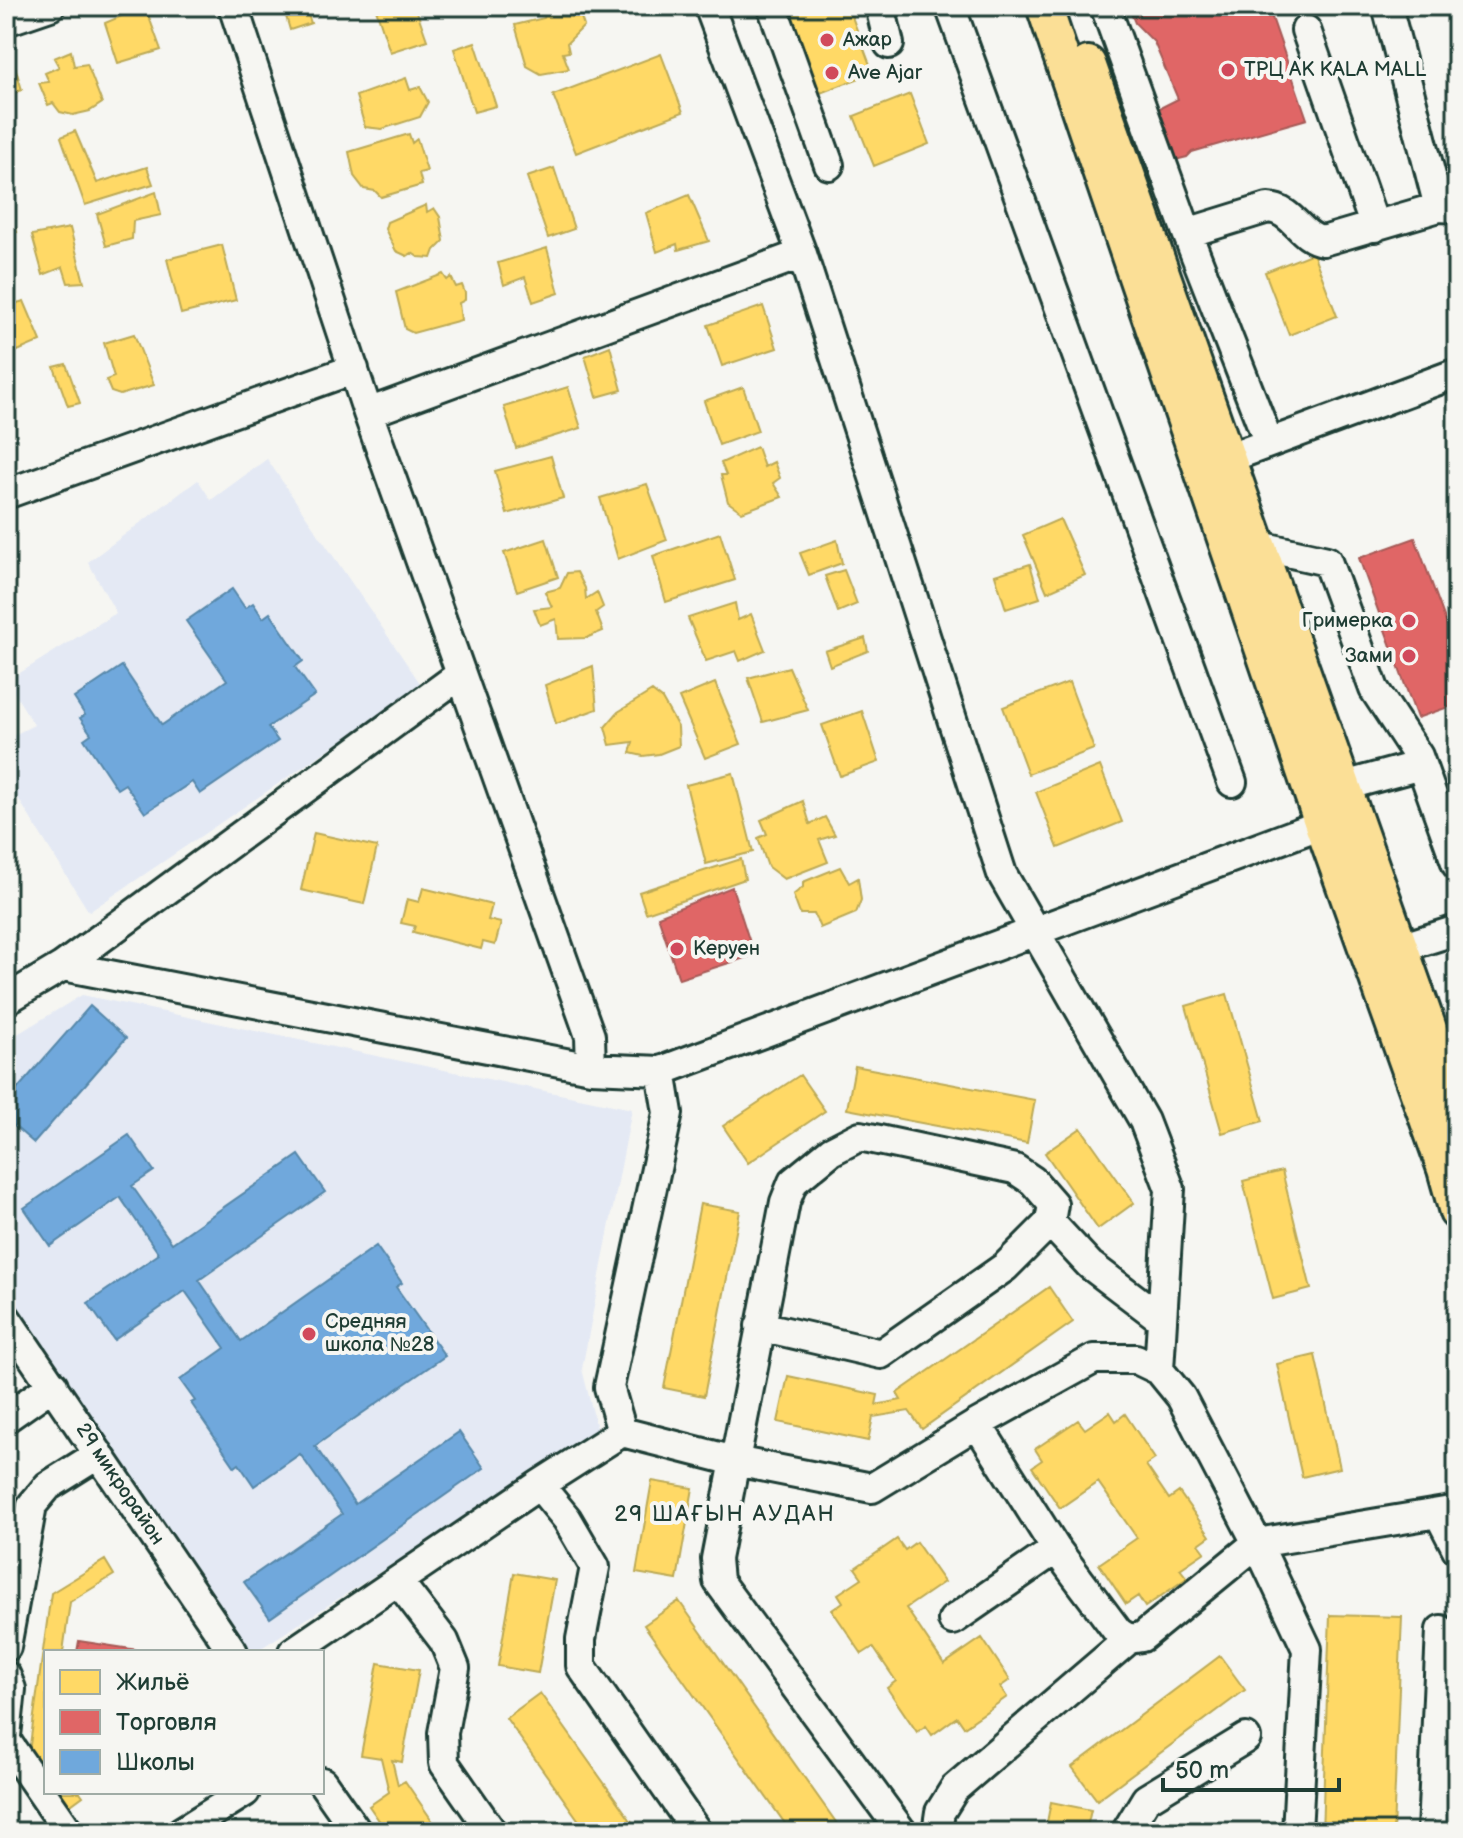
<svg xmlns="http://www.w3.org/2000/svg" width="1463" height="1838" font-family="'Balsamiq Sans',sans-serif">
<rect width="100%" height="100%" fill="#f6f6f2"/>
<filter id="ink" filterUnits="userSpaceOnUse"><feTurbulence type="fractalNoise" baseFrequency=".0125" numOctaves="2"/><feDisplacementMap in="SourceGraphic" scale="16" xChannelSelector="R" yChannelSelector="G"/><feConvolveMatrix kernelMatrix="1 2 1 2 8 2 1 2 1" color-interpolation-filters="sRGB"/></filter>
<g filter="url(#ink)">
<!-- built -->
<path fill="#e4e9f4" d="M 267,459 L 422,686 L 89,912 L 6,779 L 6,739 L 34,725 L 7,681 L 116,613 L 88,562 L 198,480 L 211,500 Z
M 82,995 L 632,1109 L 582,1369 L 598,1433 L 255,1652 L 247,1652 L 6,1299 L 6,1041 Z"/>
<!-- homes -->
<path fill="#ffd966" stroke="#bcaa57" stroke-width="2" d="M 145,6 L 161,50 L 118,63 L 105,23 Z
M 283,6 L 305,6 L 311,23 L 290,30 Z
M 375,6 L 415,6 L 427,40 L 390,52 Z
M 547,6 L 577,6 L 584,26 L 567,43 L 569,52 L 563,53 L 569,69 L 541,74 L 527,66 L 515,25 L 544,18 Z
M 782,6 L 848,6 L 873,73 L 815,95 Z
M 475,42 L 496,106 L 474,112 L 454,49 Z
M 10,50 L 22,90 L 6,96 L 6,52 Z
M 71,51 L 74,66 L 87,64 L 102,103 L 90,111 L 73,115 L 60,112 L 53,103 L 48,105 L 39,83 L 49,82 L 45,73 L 59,67 L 54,58 Z
M 661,54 L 683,112 L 576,153 L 553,95 Z
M 406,78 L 410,90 L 420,87 L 428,102 L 420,117 L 382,129 L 365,127 L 356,96 Z
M 910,94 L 929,144 L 874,166 L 854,116 Z
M 75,131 L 97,183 L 147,167 L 153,184 L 85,205 L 61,137 Z
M 409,134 L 412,143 L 417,139 L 427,171 L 419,173 L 422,185 L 381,197 L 375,191 L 364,189 L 354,176 L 349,152 Z
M 554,168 L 574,229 L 548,238 L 527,177 Z
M 156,192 L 161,215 L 133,221 L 132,239 L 106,246 L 97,214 Z
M 689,195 L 709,241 L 678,250 L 677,244 L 657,252 L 646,213 Z
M 426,205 L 427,212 L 434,208 L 440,217 L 444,241 L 435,250 L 432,258 L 418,257 L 412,253 L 407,256 L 396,251 L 385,229 L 387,222 Z
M 8,207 L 17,232 L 6,235 L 6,208 Z
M 70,228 L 84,282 L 68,283 L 63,267 L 43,275 L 32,235 Z
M 222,245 L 236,300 L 181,314 L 167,259 Z
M 547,248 L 559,293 L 533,302 L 525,277 L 504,285 L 498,263 Z
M 1313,253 L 1337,316 L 1289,335 L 1265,272 Z
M 443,274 L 447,280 L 451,277 L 456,287 L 462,285 L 465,293 L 465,300 L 459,303 L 461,320 L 413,333 L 405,329 L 396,292 Z
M 24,301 L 41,341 L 6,356 L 6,306 Z
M 763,306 L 777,348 L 722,366 L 708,325 Z
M 134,334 L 154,385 L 120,395 L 111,392 L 106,380 L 114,377 L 104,343 Z
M 610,346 L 622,390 L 597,397 L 585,356 Z
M 66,364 L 80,403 L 68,406 L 54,367 Z
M 568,387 L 581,428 L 516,448 L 504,407 Z
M 743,387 L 758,431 L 719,445 L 704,401 Z
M 757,447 L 764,467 L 774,462 L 780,478 L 773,483 L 782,497 L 742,512 L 728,502 L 721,475 L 726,475 L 721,463 Z
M 551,456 L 563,498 L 507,514 L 495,471 Z
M 647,484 L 667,540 L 618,559 L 600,498 Z
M 1060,519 L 1085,575 L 1047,592 L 1023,535 Z
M 720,533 L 735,580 L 666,602 L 653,556 Z
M 546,539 L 558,577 L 517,591 L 504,553 Z
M 837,540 L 842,563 L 809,575 L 800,553 Z
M 1030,564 L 1040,598 L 1006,609 L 995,575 Z
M 844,570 L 857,604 L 838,612 L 825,576 Z
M 577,572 L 585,588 L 586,599 L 597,592 L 603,607 L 596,612 L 603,631 L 586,638 L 558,639 L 556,619 L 540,625 L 534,609 L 552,607 L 545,592 L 560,588 L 567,573 Z
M 735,603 L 738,620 L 751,614 L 765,650 L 740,661 L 736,651 L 706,661 L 688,618 Z
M 865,638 L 868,651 L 830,666 L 825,651 Z
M 593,666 L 597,709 L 556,724 L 545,685 Z
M 789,667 L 808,710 L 763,722 L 748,678 Z
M 1069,682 L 1094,749 L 1028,774 L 1003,707 Z
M 715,683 L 741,744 L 705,758 L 679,698 Z
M 652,691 L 662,699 L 678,727 L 679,746 L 659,754 L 643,756 L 630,753 L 633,742 L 610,745 L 605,727 L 618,712 Z
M 862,711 L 879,762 L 840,776 L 822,725 Z
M 1100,766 L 1122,822 L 1058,848 L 1036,792 Z
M 733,773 L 753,852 L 706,864 L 686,785 Z
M 803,801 L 810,824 L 825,817 L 835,835 L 819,840 L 828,862 L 784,879 L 768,867 L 758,838 L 767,834 L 761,820 Z
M 314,833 L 377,847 L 364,904 L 301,890 Z
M 741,859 L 745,879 L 646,913 L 639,892 Z
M 840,867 L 849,883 L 858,878 L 861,900 L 856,913 L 820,928 L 814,914 L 800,914 L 793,895 L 803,887 L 803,882 Z
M 423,888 L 492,905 L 488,920 L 501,923 L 495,945 L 483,942 L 481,949 L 413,932 L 415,926 L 401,923 L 407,899 L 419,902 Z
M 1227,994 L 1263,1121 L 1222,1133 L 1186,1006 Z
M 855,1066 L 1035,1100 L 1027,1143 L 847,1109 Z
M 800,1075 L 825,1111 L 748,1163 L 723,1126 Z
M 1081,1128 L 1134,1203 L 1098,1229 L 1045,1153 Z
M 1282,1171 L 1311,1289 L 1273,1299 L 1243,1181 Z
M 700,1204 L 740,1211 L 704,1396 L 664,1388 Z
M 1049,1287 L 1073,1322 L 922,1429 L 909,1411 L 873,1417 L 868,1441 L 778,1422 L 788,1376 L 878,1395 L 876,1405 L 901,1400 L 897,1393 Z
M 1315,1355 L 1340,1468 L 1302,1477 L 1277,1364 Z
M 1110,1412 L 1116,1421 L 1125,1414 L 1155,1459 L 1146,1465 L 1169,1499 L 1179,1492 L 1210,1536 L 1199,1544 L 1205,1552 L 1180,1569 L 1187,1578 L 1145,1607 L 1138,1596 L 1126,1604 L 1099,1564 L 1137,1538 L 1098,1482 L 1060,1508 L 1032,1467 L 1042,1460 L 1035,1449 L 1078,1420 L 1085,1429 Z
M 652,1481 L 693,1488 L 677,1580 L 636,1573 Z
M 897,1539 L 905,1550 L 916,1542 L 944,1582 L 906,1608 L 944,1664 L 982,1638 L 1010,1680 L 1000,1687 L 1007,1697 L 964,1727 L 957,1717 L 932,1735 L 926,1726 L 917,1732 L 887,1688 L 896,1681 L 873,1647 L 862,1654 L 832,1610 L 843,1602 L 838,1594 L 862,1578 L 855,1568 Z
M 105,1560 L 114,1575 L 70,1602 L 63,1652 L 46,1652 L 46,1776 L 29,1752 L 51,1593 Z
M 514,1573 L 555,1580 L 538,1673 L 498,1666 Z
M 679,1601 L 843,1832 L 791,1832 L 644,1625 Z
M 1330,1615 L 1402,1617 L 1393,1832 L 1322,1832 Z
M 1220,1656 L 1245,1690 L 1097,1800 L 1072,1767 Z
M 378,1663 L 419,1670 L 402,1762 L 392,1760 L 398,1785 L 405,1781 L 440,1832 L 387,1832 L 369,1806 L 389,1792 L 381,1758 L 361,1755 Z
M 540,1693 L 639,1832 L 587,1832 L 506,1718 Z
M 57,1792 L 80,1792 L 83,1796 L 68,1807 Z
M 1051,1802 L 1091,1810 L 1086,1832 L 1045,1832 Z"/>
<!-- shops -->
<path fill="#e06666" stroke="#a65a57" stroke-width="2" d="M 1128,6 L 1268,6 L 1307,119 L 1192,152 L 1187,157 L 1171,161 L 1154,111 L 1178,99 L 1154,42 L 1135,23 Z
M 1415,538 L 1457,652 L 1457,704 L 1417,718 L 1359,558 Z
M 732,887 L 754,955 L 679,979 L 658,916 Z
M 79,1641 L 144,1651 L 143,1652 L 77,1652 Z"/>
<!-- schools -->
<path fill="#6fa8dc" stroke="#5788aa" stroke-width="2" d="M 232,589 L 245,608 L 253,603 L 263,618 L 270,613 L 303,661 L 295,667 L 315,695 L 268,727 L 278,741 L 200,794 L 192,782 L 145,813 L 125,784 L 117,789 L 84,739 L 91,734 L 80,718 L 85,715 L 74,698 L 122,666 L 162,725 L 227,680 L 186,621 Z
M 90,1006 L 126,1038 L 34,1143 L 6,1119 L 6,1102 Z
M 129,1135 L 154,1171 L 132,1186 L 172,1243 L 299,1155 L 325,1192 L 199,1280 L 241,1341 L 376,1246 L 402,1283 L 396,1287 L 445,1356 L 315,1446 L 355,1504 L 459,1432 L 484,1468 L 270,1618 L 244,1582 L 342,1514 L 300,1454 L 254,1486 L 239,1464 L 235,1467 L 191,1403 L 195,1401 L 180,1380 L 225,1348 L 185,1291 L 114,1340 L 88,1303 L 159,1254 L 120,1197 L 50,1246 L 24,1208 Z"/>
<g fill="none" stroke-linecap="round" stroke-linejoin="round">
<defs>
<path id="minor" d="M 233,6 L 368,413 L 590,1036 L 591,1068
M 709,6 L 802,254 L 1002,874 L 1144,1121 L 1170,1189 L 1159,1370
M 772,6 L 829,165
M 880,6 L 889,44
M 950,6 L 1232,782
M 1105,6 L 1187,233 L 1269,443
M 1387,6 L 1439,207
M 6,21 L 50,6
M 1306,30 L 1375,227
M 1187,233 L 1268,208 C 1293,209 1300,238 1323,241 L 1439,207 L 1457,208
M 368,413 L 802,254
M 1229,458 L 1457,373
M 6,494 L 354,369
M 1260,546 L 1327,561 L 1374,689 L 1418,756 L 1457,865
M 1344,786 L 1421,765
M 1400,948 L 1457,930
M 63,966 L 461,674
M 6,1000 L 63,966 L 591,1068 L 661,1071 L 1322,824
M 1050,1222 L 1090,1265 L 1160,1318
M 6,1318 L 233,1652
M 760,1326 L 881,1354 L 1005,1267 L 1050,1222 L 1053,1204 L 1033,1181 L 1015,1169 L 860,1136 L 831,1151 L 793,1182 L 785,1202 L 716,1559 L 718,1581 L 902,1832
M 6,1418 L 53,1385
M 622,1432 L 609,1387 L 668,1113 L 661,1071
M 539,1485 L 567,1519 L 595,1567 L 581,1639 L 581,1666 L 697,1832
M 1439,1514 L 1457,1549
M 1056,1549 L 1118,1632 L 1129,1639 L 1142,1637 L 1257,1543 L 1307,1649 L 1297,1832
M 398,1581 L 444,1641 L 455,1668 L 443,1733 L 444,1763 L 492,1832
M 953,1620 L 1056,1549 L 977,1424
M 6,1647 L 32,1505 L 48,1486 L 99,1454
M 293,1652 L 539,1485 L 622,1432 L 735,1461 L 872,1488 L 977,1424 L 1094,1359 L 1136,1359 L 1159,1370 L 1181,1397 L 1257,1543 L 1457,1510
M 6,1676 L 11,1689 L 6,1736
M 6,1741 L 69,1832
M 322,1782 L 357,1832
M 181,1832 L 245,1792
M 937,1832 L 940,1812 L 955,1788 L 1129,1639
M 1126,1832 L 1146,1799 L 1246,1738
M 1432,1832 L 1441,1630"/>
<path id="major" d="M 1044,6 L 1322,824 L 1445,1169 L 1457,1212
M 1088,64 L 1457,1108"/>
</defs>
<!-- minor casing -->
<use href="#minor" stroke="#1f3d34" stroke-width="34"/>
<!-- major casing -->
<use href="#major" stroke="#1f3d34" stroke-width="40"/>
<!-- minor -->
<use href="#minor" stroke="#f6f6f2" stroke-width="28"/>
<!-- major -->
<use href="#major" stroke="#fbdf96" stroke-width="34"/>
</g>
</g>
<!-- markers -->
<g fill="#d1495b" stroke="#f6f6f2" stroke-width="3">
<circle cx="827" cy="40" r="8"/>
<circle cx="1228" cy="70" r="8"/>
<circle cx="832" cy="73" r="8"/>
<circle cx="1409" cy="621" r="8"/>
<circle cx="1409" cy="656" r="8"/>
<circle cx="677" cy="949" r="8"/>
<circle cx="309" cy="1334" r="8"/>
</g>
<g text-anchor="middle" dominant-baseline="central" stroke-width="8" stroke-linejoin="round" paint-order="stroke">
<!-- poi labels -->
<g font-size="20" fill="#1f3d34" stroke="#f6f6f2" text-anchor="start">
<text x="843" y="40">Ажар</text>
<text x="1244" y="70">ТРЦ AK KALA MALL</text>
<text x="848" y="73">Ave Ajar</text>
<text x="1393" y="621" text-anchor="end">Гримерка</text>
<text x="1393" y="656" text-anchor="end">Зами</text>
<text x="693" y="949">Керуен</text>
<text x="325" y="1322">Средняя<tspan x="325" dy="23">школа №28</tspan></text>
</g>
<!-- street labels -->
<g font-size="20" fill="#1f3d34" stroke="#f6f6f2">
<text transform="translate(120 1484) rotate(56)">29 микрорайон</text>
</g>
<!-- neighbourhood labels -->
<g font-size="22" letter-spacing="2" fill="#1f3d34" stroke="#f6f6f2">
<text x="725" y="1514">29 ШАҒЫН АУДАН</text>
</g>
</g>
<!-- margin -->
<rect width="1463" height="1838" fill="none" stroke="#f6f6f2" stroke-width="32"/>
<rect x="16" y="16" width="1431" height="1806" fill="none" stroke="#1f3d34" stroke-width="3" filter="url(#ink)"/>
<!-- legend -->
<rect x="44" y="1650" width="280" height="144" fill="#f6f6f2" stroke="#a0aca6" stroke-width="2"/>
<rect x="60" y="1670" width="40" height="24" fill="#ffd966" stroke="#a0aca6" stroke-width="2"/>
<text x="116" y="1690" font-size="24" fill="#1f3d34">Жильё</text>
<rect x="60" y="1710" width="40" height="24" fill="#e06666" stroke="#a0aca6" stroke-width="2"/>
<text x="116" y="1730" font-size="24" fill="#1f3d34">Торговля</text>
<rect x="60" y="1750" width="40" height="24" fill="#6fa8dc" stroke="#a0aca6" stroke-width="2"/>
<text x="116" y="1770" font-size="24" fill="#1f3d34">Школы</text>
<!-- scale -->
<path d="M1163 1778v12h176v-12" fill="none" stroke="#1f3d34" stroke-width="4"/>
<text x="1175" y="1778" font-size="24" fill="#1f3d34" stroke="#f6f6f2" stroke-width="6" paint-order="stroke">50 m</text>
</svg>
